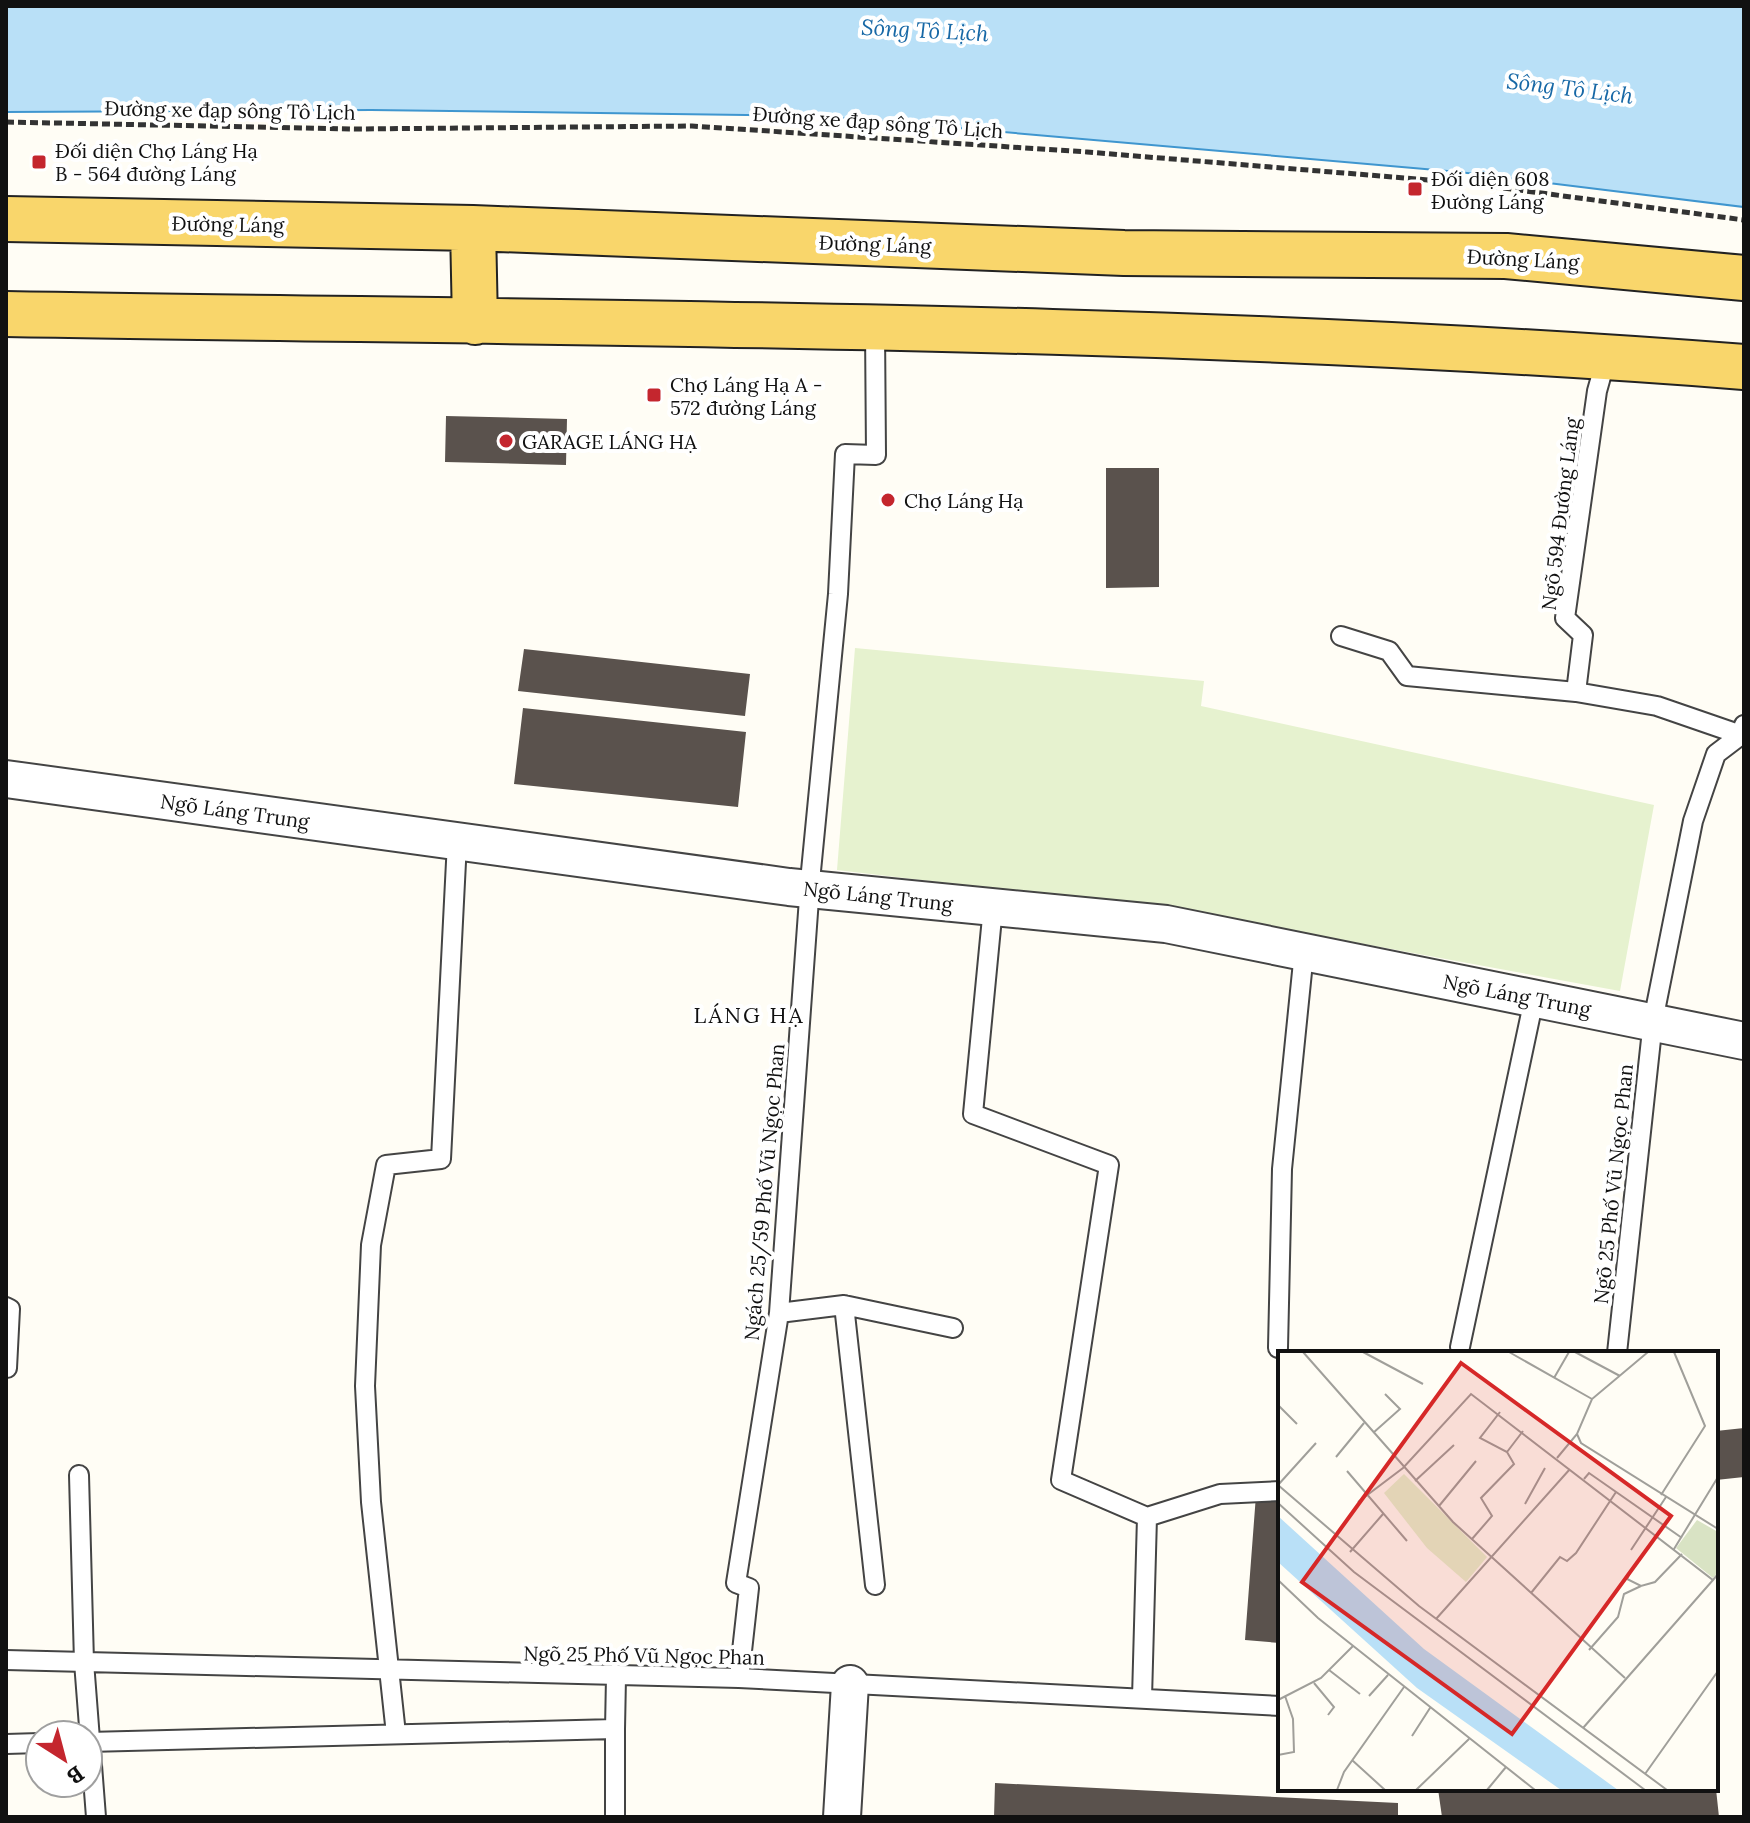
<svg xmlns="http://www.w3.org/2000/svg" width="1750" height="1823" font-family="Lora,serif">
<rect width="100%" height="100%" fill="#fffdf5"/>
<!-- pitch -->
<path fill="#e6f2cf" d="M 855,648 L 1204,681 L 1201,706 L 1654,805 L 1620,991 L 1189,912 L 837,870 Z"/>
<!-- water -->
<path fill="#b9e0f7" stroke="#3f96cf" stroke-width="2" d="M 6,6 L 1744,6 L 1744,207 L 1459,172 L 820,116 L 371,110 L 6,112 Z"/>
<!-- building -->
<path fill="#5a524d" d="M 446,416 L 567,419 L 566,465 L 445,462 Z
M 1106,468 L 1159,468 L 1159,587 L 1106,588 Z
M 524,649 L 750,674 L 745,716 L 518,691 Z
M 523,708 L 746,732 L 738,807 L 514,784 Z
M 1744,1428 L 1744,1477 L 1716,1480 L 1716,1431 Z
M 1256,1495 L 1280,1497 L 1280,1643 L 1245,1640 Z
M 995,1783 L 1398,1803 L 1398,1817 L 994,1817 Z
M 1438,1789 L 1716,1789 L 1719,1817 L 1442,1817 Z"/>
<g fill="none" stroke-linecap="round" stroke-linejoin="round">
<defs>
<path id="service" d="M 1341,636 L 1389,651 L 1407,676 L 1576,692 L 1657,706 L 1744,736
M 1576,692 L 1583,635 L 1565,618 L 1597,391 L 1606,359
M 993,907 L 973,1114 L 1109,1165 L 1061,1480 L 1147,1517 L 1220,1494 L 1280,1491
M 844,1305 L 875,1585
M 6,1307 L 10,1309 L 7,1368
M 779,1313 L 844,1305 L 953,1328
M 1460,1347 L 1534,999
M 1278,1348 L 1282,1169 L 1304,952
M 1617,1353 L 1653,1021 L 1693,821 L 1716,754 L 1741,735 L 1744,725
M 79,1475 L 84,1662 L 96,1817
M 6,1660 L 739,1678 L 1280,1706
M 739,1678 L 749,1588 L 736,1583 L 779,1313 L 811,871 L 838,594 L 845,454 L 876,455 L 875,328
M 1142,1698 L 1147,1517
M 615,1729 L 615,1817
M 396,1734 L 371,1502 L 365,1386 L 371,1245 L 386,1165 L 441,1159 L 457,842
M 88,1742 L 615,1729 L 616,1677
M 6,1744 L 40,1743"/>
<path id="minor" d="M 6,779 L 789,887 L 1166,924 L 1744,1041
M 842,1817 L 850,1684"/>
<path id="primary" d="M 6,219 L 473,228 L 1124,253 L 1506,256 L 1744,278
M 473,228 L 475,322
M 6,314 C 585,324 1166,322 1744,367"/>
</defs>
<!-- service casing -->
<use href="#service" stroke="#444" stroke-width="22"/>
<!-- minor casing -->
<use href="#minor" stroke="#444" stroke-width="40"/>
<!-- primary casing -->
<use href="#primary" stroke="#222" stroke-width="48"/>
<!-- path -->
<path stroke="#333" stroke-width="5" stroke-dasharray="8 4" stroke-linecap="butt" d="M 6,122 L 355,129 L 692,126 L 1087,152 L 1466,183 L 1744,220"/>
<!-- service -->
<use href="#service" stroke="#fff" stroke-width="18"/>
<!-- minor -->
<use href="#minor" stroke="#fff" stroke-width="36"/>
<!-- primary -->
<use href="#primary" stroke="#f9d66b" stroke-width="44"/>
</g>
<!-- markers -->
<g fill="#c4262e" stroke="#fff" stroke-width="3">
<rect x="31" y="154" width="16" height="16" rx="4"/>
<rect x="1407" y="181" width="16" height="16" rx="4"/>
<rect x="646" y="387" width="16" height="16" rx="4"/>
<circle cx="506" cy="441" r="8"/>
<circle cx="888" cy="500" r="8"/>
</g>
<g text-anchor="middle" dominant-baseline="central" stroke-width="8" stroke-linejoin="round" paint-order="stroke">
<!-- street labels -->
<g font-size="20" fill="#111" stroke="#fff">
<text transform="translate(230 110) rotate(1)">Đường xe đạp sông Tô Lịch</text>
<text transform="translate(878 122) rotate(4)">Đường xe đạp sông Tô Lịch</text>
<text transform="translate(228 224) rotate(1)">Đường Láng</text>
<text transform="translate(875 244) rotate(2)">Đường Láng</text>
<text transform="translate(1523 259) rotate(3)">Đường Láng</text>
<text transform="translate(1560 514) rotate(-83)">Ngõ 594 Đường Láng</text>
<text transform="translate(235 811) rotate(8)">Ngõ Láng Trung</text>
<text transform="translate(878 896) rotate(6)">Ngõ Láng Trung</text>
<text transform="translate(1517 995) rotate(11)">Ngõ Láng Trung</text>
<text transform="translate(1613 1184) rotate(-84)">Ngõ 25 Phố Vũ Ngọc Phan</text>
<text transform="translate(764 1192) rotate(-85)">Ngách 25/59 Phố Vũ Ngọc Phan</text>
<text transform="translate(644 1655) rotate(1)">Ngõ 25 Phố Vũ Ngọc Phan</text>
</g>
<!-- poi labels -->
<g font-size="20" fill="#111" stroke="#fff" text-anchor="start">
<text x="55" y="150">Đối diện Chợ Láng Hạ<tspan x="55" dy="23">B - 564 đường Láng</tspan></text>
<text x="1431" y="178">Đối diện 608<tspan x="1431" dy="23">Đường Láng</tspan></text>
<text x="670" y="384">Chợ Láng Hạ A -<tspan x="670" dy="23">572 đường Láng</tspan></text>
<text x="522" y="441">GARAGE LÁNG HẠ</text>
<text x="904" y="500">Chợ Láng Hạ</text>
</g>
<!-- water labels -->
<g font-size="22" font-style="italic" fill="#1768a6" stroke="#fff">
<text transform="translate(925 30) rotate(3)">Sông Tô Lịch</text>
<text transform="translate(1570 88) rotate(7)">Sông Tô Lịch</text>
</g>
<!-- neighbourhood labels -->
<g font-size="22" letter-spacing="2" fill="#111" stroke="#fff">
<text x="749" y="1015">LÁNG HẠ</text>
</g>
</g>
<!-- overview -->
<g transform="translate(1278 1351)">
<rect width="440" height="440" fill="#fffdf5"/>
<path d="M 419,169 L 440,181 L 440,221 L 435,227 L 398,197 Z" fill="#d9e3c4"/>
<path d="M 126,123 L 209,206 L 188,231 L 149,197 L 106,142 Z" fill="#e6f2cf"/>
<path d="M 0,165 L 146,298 L 340,439 L 283,439 L 139,337 L 0,211 Z" fill="#b9e0f7"/>
<path fill="none" stroke="#a09f9a" stroke-width="2" d="M 25,1 L 175,171 L 347,327M 85,1 L 145,33M 231,1 L 314,48M 297,1 L 342,25M 276,27 L 291,1M 0,54 L 19,73M 95,82 L 122,58 L 107,43M 299,83 L 303,92 L 440,178M 229,101 L 245,80M 58,106 L 86,72M 279,107 L 299,83 L 314,48 L 370,1M 69,120 L 129,190M 306,128 L 311,122 L 404,187M 137,130 L 176,94M 0,134 L 38,92M 0,134 L 141,255 L 389,439M 383,144 L 427,75 L 396,1M 80,151 L 125,117 L 193,43 L 435,229 L 440,223M 0,152 L 76,221 L 367,439M 247,153 L 267,117M 161,155 L 198,110M 194,188 L 214,165 L 203,147 L 236,113 L 229,101 L 202,87 L 222,61M 396,198 L 440,126M 353,199 L 388,146M 72,201 L 105,163M 353,219 L 349,228 L 363,235 L 377,231 L 404,203M 0,229 L 40,267 L 257,439M 253,242 L 282,206 L 289,210 L 298,202 L 338,141M 158,268 L 292,118M 311,299 L 340,266 L 346,243 L 363,235M 51,319 L 82,343M 36,332 L 56,356 L 50,364M 91,345 L 110,324M 0,349 L 43,327 L 75,295M 305,377 L 435,229M 134,385 L 152,357M 0,404 L 16,401 L 15,368 L 7,345M 74,409 L 107,439M 367,423 L 440,320M 59,439 L 66,421 L 126,336M 138,439 L 191,388M 209,439 L 228,416"/>
<path fill="#d62828" fill-opacity="0.15" stroke="#d62828" stroke-width="4" d="M 183,12 L 393,165 L 234,383 L 24,231 Z"/>
<rect width="440" height="440" fill="none" stroke="#111" stroke-width="4"/>
</g>
<!-- border -->
<rect width="1750" height="1823" fill="none" stroke="#111111" stroke-width="16"/>
<!-- north arrow -->
<g transform="translate(64 1759) rotate(144)"><circle r="38" fill="#ffffff" stroke="#a0a0a0" stroke-width="2"/>
<path d="M0-6L14 30L0 20L-14 30Z" fill="#c4262e"/>
<text y="-12" font-size="22" font-weight="bold" text-anchor="middle" fill="#111111">B</text>
</g>
</svg>
